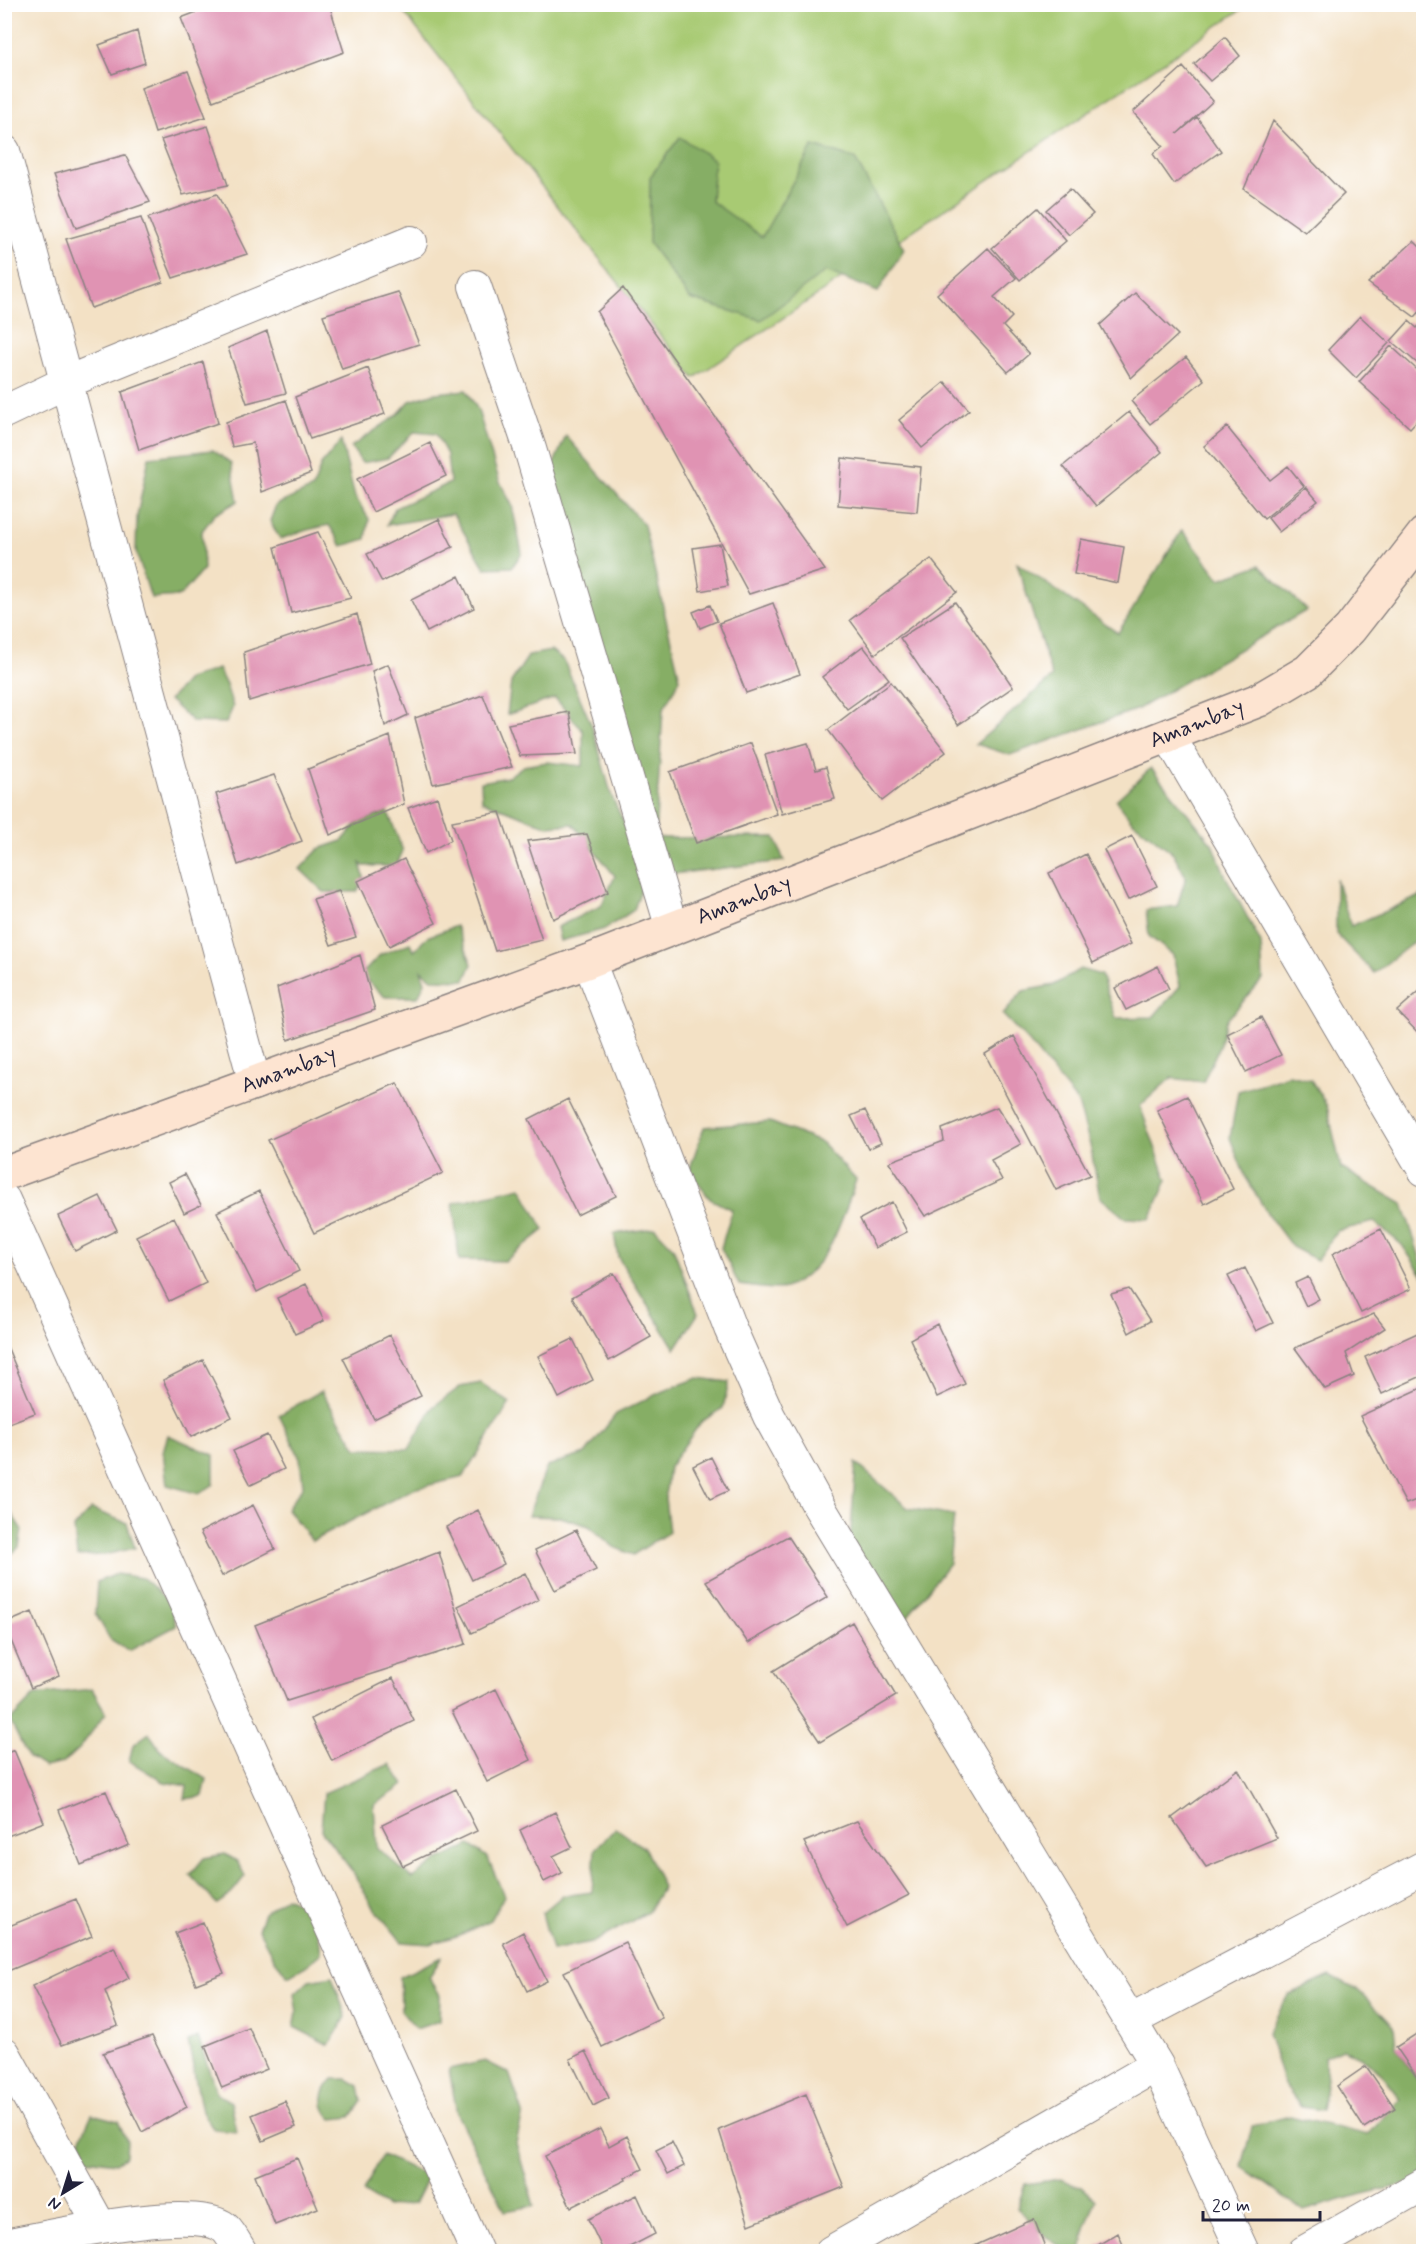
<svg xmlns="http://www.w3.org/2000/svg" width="1428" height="2256" font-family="Mynerve,sans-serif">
<rect width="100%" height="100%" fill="#fff"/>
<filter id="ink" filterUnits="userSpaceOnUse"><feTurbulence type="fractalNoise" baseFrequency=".0167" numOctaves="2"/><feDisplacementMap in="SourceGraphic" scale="12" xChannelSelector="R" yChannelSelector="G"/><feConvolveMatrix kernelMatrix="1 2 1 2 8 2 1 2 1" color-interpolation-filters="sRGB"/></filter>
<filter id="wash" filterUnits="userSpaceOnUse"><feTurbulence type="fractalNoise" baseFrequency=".008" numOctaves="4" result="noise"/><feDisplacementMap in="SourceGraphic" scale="24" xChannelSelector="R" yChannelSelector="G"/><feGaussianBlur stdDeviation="1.35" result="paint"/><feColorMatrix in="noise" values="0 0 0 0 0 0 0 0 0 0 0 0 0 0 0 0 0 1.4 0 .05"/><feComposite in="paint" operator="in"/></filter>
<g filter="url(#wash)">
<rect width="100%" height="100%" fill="#f3e1c5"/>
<!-- green -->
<path fill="#a8ca73" stroke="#657657" stroke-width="1.5" d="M 398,5 L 1248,5 L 694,378 Z"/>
<!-- forest -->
<path fill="#86ae65" stroke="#546850" stroke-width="1.5" d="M 680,137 L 714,160 L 711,201 L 762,237 L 813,146 L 855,159 L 904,249 L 878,292 L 826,271 L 761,320 L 690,299 L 649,243 L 650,177 Z
M 466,390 L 478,410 L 499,480 L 512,505 L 522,553 L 512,567 L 485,568 L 453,514 L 387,525 L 395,508 L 450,483 L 447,455 L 436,434 L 414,432 L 388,458 L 362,463 L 351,447 L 397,415 L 410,401 L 435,393 Z
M 566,436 L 644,525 L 680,679 L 663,710 L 655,838 L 775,837 L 784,861 L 657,876 L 544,486 Z
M 341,441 L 355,497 L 369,519 L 366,539 L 342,546 L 329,525 L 307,530 L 280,539 L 270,521 L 276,505 L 313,488 L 321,465 Z
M 213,450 L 231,463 L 238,501 L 214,515 L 202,531 L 204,569 L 180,596 L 151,598 L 136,552 L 137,516 L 149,457 Z
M 1182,530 L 1220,579 L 1259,565 L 1307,610 L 1138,709 L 1010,755 L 976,744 L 1052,677 L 1017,563 L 1118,633 Z
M 551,651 L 564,661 L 592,726 L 612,797 L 632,840 L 642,886 L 634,910 L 605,929 L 560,941 L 557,927 L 601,906 L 615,876 L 573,824 L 548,826 L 482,801 L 481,782 L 508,777 L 523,766 L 547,762 L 583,766 L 583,731 L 555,698 L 507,715 L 511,682 L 529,655 Z
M 218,669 L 226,685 L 233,707 L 226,723 L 193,722 L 169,700 L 188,679 Z
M 1151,768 L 1214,846 L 1225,875 L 1261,943 L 1263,979 L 1226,1021 L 1219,1047 L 1203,1082 L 1171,1078 L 1140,1106 L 1167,1180 L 1150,1219 L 1125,1218 L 1100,1197 L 1090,1145 L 1078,1103 L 1029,1042 L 1003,1015 L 1023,991 L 1054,985 L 1080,969 L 1101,975 L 1116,1018 L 1153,1017 L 1180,986 L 1173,955 L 1149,936 L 1146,910 L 1177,906 L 1186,877 L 1173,853 L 1131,820 L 1116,800 Z
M 388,812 L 403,851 L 396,866 L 363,866 L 360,863 L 364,877 L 357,892 L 324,892 L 300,869 L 319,849 L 342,841 L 358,823 Z
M 1336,879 L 1351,926 L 1423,895 L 1423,935 L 1374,973 L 1336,934 Z
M 456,926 L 472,964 L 465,980 L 432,979 L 421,970 L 425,982 L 418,997 L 385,997 L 361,975 L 380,955 L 410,943 L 414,951 L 427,937 Z
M 1289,1075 L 1311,1080 L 1327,1106 L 1341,1168 L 1403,1204 L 1423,1267 L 1423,1276 L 1402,1245 L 1374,1222 L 1337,1231 L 1317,1260 L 1292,1247 L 1269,1216 L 1245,1176 L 1230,1138 L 1238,1091 Z
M 770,1122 L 822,1143 L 856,1180 C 842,1220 829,1270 785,1288 C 776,1291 749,1286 739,1285 L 721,1248 L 732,1210 L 710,1199 L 689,1171 L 704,1127 Z
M 521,1187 L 544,1230 L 505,1261 L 459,1260 L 453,1203 Z
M 655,1228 L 673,1247 L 698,1314 L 675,1349 L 618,1257 L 614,1234 Z
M 698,1378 L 729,1382 L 723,1408 L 701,1422 L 669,1467 L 665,1498 L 669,1532 L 633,1555 L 614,1547 L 589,1526 L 560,1517 L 528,1516 L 547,1466 L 585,1454 L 616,1414 L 663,1391 Z
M 481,1383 L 510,1403 L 463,1477 L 413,1489 L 312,1541 L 287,1509 L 303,1486 L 300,1458 L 279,1415 L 321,1391 L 357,1448 L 409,1449 L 433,1407 L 460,1387 Z
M 168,1435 L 214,1455 L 214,1484 L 199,1494 L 167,1485 L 163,1451 Z
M 856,1463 L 908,1508 L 954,1516 L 949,1563 L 895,1633 L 847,1582 Z
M 91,1509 L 127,1523 L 135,1548 L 104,1555 L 77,1556 L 74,1528 Z
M 5,1511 L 11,1513 L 22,1530 L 19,1547 L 5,1560 Z
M 116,1574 L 142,1578 L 170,1602 L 176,1626 L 129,1651 L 110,1639 L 95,1613 L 97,1582 Z
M 92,1689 L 106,1713 L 79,1749 L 63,1763 L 44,1767 L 28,1757 L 10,1721 L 35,1695 Z
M 149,1733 L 161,1751 L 207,1779 L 203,1796 L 185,1799 L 187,1786 L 164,1782 L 129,1761 L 133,1745 Z
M 390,1764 L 404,1785 L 374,1805 L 377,1848 L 412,1878 L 437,1861 L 470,1845 L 488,1858 L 504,1896 L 491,1920 L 460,1935 L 430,1944 L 402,1942 L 371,1904 L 353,1872 L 321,1830 L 324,1793 Z
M 616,1828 L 645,1849 L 663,1887 L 648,1912 L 596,1941 L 552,1950 L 542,1913 L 562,1896 L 592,1892 L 595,1849 Z
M 225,1854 L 237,1861 L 245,1876 L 230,1895 L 217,1904 L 190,1875 L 204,1858 Z
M 286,1897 C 318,1911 317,1920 321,1953 L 306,1966 L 288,1976 L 275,1960 L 258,1929 L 264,1913 Z
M 442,1957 L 429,1977 L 440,1995 L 439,2021 L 416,2029 L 401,2011 L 400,1977 Z
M 332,1976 L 346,2017 L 329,2045 L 294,2027 L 297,2012 L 294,1994 L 309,1980 Z
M 1330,1976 L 1359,1991 L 1394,2026 L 1396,2047 L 1423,2087 L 1424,2180 L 1351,2197 L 1304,2211 L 1242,2167 L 1252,2126 L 1290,2116 L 1368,2135 L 1400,2099 C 1383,2074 1371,2059 1342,2049 L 1324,2057 L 1327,2078 L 1322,2110 L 1301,2107 L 1284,2085 L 1268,2033 L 1288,1995 Z
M 198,2037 L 217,2094 L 231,2102 L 237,2132 L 214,2130 L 202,2112 L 188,2041 Z
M 485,2061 L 509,2073 L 523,2113 L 516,2143 L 534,2206 L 505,2211 L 457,2114 L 449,2069 Z
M 333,2079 L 347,2079 L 359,2086 L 362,2101 L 351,2117 L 332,2119 C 318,2106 321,2091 333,2079 Z
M 92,2114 L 118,2121 L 127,2141 L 126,2156 L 116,2163 L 87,2159 L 80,2140 Z
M 382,2155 L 428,2176 L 414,2204 L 387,2207 L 363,2192 Z
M 1060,2179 L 1081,2187 L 1096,2200 L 1085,2228 L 1081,2251 C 1053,2251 1036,2226 1017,2208 L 1025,2184 Z"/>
<g id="blocks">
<!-- building -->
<path fill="#e093b3" d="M 218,4 L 329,4 L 344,52 L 213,101 L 181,18 Z
M 137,31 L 145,63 L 112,74 L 99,45 Z
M 1225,37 L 1240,56 L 1210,81 L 1194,64 Z
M 1183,67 L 1213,101 L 1177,134 L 1197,117 L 1221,151 L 1174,184 L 1153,154 L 1163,146 L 1133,112 Z
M 188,71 L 206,117 L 155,133 L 141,88 Z
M 1273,121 L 1344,194 L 1305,232 L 1244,189 Z
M 208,126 L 228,185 L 183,195 L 161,140 Z
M 125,155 L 150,202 L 76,228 L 54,174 Z
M 1070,189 L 1093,214 L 1069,235 L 1046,210 Z
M 217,194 L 247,254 L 173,278 L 148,218 Z
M 1038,208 L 1066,241 L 1020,280 L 992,248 Z
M 141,218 L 163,282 L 91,308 L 66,239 Z
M 1414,241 L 1424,251 L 1424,307 L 1415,317 L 1368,283 Z
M 988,248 L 1016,278 L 994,297 L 1012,317 L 1003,326 L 1029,354 L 1008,372 L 937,294 Z
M 623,288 L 825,570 L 749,594 L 597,312 Z
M 398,292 L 419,344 L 342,369 L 323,315 Z
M 1135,293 L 1178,335 L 1131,378 L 1100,325 Z
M 1360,316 L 1389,343 L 1356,378 L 1328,350 Z
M 1424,320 L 1424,369 L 1391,341 L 1409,321 L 1417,328 Z
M 267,331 L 286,393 L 247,403 L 228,348 Z
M 1391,346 L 1424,376 L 1424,413 L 1410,428 L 1359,382 Z
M 1186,357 L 1204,380 L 1150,424 L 1131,401 Z
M 203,362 L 218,423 L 139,450 L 122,392 Z
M 368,368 L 385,414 L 310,439 L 295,397 Z
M 945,382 L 969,410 L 922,448 L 899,420 Z
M 286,400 L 311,473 L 262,492 L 253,443 L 232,447 L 226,422 Z
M 1129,412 L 1162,452 L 1096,506 L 1063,466 Z
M 1227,427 L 1270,480 L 1288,466 L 1304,486 L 1264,519 L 1204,446 Z
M 430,443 L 446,476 L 373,512 L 357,479 Z
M 842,458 L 921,467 L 917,512 L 838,505 Z
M 1306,487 L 1318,501 L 1279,532 L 1268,518 Z
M 439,519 L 453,547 L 382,582 L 367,554 Z
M 318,532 L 351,598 L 291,613 L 275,547 Z
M 1081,539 L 1124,547 L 1118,583 L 1074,574 Z
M 720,544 L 728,586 L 700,591 L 693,548 Z
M 931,559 L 957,592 L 875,654 L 850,620 Z
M 459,576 L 474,608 L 427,632 L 411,600 Z
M 955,602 L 1013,687 L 958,725 L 900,638 Z
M 773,603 L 800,674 L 746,693 L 719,623 Z
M 710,605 L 717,621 L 700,628 L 693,612 Z
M 357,614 L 370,664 L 249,701 L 244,652 Z
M 863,646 L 889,679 L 847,709 L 822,677 Z
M 388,664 L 408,715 L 385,726 L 372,671 Z
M 891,682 L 946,752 L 882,801 L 828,730 Z
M 483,695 L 512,767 L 433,784 L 415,718 Z
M 569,712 L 577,754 L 520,756 L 508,724 Z
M 390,736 L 404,804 L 330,835 L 308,769 Z
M 751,743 L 777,814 L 696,843 L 670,772 Z
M 808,743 L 816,770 L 826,767 L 835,799 L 782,814 L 765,755 Z
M 274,775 L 302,841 L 238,865 L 216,794 Z
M 437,797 L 451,840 L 426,853 L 408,808 Z
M 500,812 L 542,940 L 495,951 L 452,821 Z
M 587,834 L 608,892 L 553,919 L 527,841 Z
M 1132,836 L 1157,886 L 1128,900 L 1104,850 Z
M 1086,854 L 1131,944 L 1093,963 L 1049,873 Z
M 404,859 L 436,923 L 389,946 L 358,881 Z
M 339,891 L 356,937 L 331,945 L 313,899 Z
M 360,955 L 375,1010 L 288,1040 L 277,988 Z
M 1158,966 L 1169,989 L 1126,1010 L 1115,988 Z
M 1424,987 L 1424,1039 L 1397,1011 Z
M 1261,1017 L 1281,1055 L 1246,1072 L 1227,1034 Z
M 1014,1036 L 1090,1175 L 1056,1190 L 985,1054 Z
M 397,1083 L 443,1173 L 314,1233 L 268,1140 Z
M 1187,1096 L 1233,1189 L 1204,1204 L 1157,1110 Z
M 568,1099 L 616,1196 L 577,1215 L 529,1119 Z
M 997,1107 L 1021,1144 L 991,1160 L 1002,1180 L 925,1216 L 889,1162 L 944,1141 L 942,1129 Z
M 865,1110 L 881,1143 L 868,1149 L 851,1116 Z
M 185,1174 L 201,1205 L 184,1213 L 169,1182 Z
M 259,1191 L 299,1271 L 257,1292 L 217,1212 Z
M 100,1196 L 117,1230 L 75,1251 L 58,1216 Z
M 892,1202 L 907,1232 L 875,1248 L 860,1219 Z
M 174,1217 L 206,1283 L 169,1301 L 136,1236 Z
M 1381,1229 L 1411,1289 L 1361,1313 L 1332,1254 Z
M 1245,1268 L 1273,1323 L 1256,1331 L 1228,1276 Z
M 614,1273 L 651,1337 L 609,1361 L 572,1297 Z
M 1308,1277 L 1319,1299 L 1306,1306 L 1295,1283 Z
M 306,1284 L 324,1321 L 295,1334 L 277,1298 Z
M 1129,1289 L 1150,1321 L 1129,1333 L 1111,1294 Z
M 1374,1314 L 1385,1328 L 1346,1353 L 1354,1376 L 1325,1389 L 1295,1348 Z
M 937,1324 L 965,1384 L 937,1397 L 910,1339 Z
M 1424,1330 L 1424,1375 L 1382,1394 L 1365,1357 Z
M 390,1335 L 421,1396 L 374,1419 L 343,1358 Z
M 4,1339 L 35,1413 L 4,1425 Z
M 573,1339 L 593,1380 L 559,1398 L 538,1356 Z
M 203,1360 L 232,1417 L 191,1437 L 163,1380 Z
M 1424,1387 L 1424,1497 L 1406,1504 L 1360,1416 Z
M 267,1435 L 284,1469 L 251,1485 L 233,1451 Z
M 711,1457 L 728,1491 L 710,1499 L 693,1466 Z
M 253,1505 L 275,1549 L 222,1576 L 200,1532 Z
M 478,1510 L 504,1564 L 472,1580 L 446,1527 Z
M 576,1530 L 596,1570 L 555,1590 L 535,1550 Z
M 788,1536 L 828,1597 L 748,1643 L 706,1581 Z
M 439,1552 L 466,1644 L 287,1701 L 255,1625 Z
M 525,1573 L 538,1600 L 472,1633 L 458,1606 Z
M 32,1612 L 59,1676 L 31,1688 L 4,1624 Z
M 852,1622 L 896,1696 L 820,1742 L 773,1671 Z
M 393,1678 L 414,1721 L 332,1761 L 311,1719 Z
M 496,1689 L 531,1760 L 487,1782 L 452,1711 Z
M 14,1750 L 44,1822 L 5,1837 L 5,1754 Z
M 1238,1769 L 1277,1838 L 1206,1867 L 1172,1818 Z
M 456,1789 L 477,1831 L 403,1866 L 382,1825 Z
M 106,1791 L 129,1845 L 81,1865 L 59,1810 Z
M 555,1812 L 572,1847 L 553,1856 L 562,1873 L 544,1882 L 520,1830 Z
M 857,1821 L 909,1895 L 847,1927 L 804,1842 Z
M 76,1899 L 92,1936 L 8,1971 L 4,1963 L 4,1928 Z
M 203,1922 L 224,1973 L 196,1984 L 175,1933 Z
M 523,1932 L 547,1981 L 527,1991 L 503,1943 Z
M 625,1942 L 662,2018 L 602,2047 L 564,1972 Z
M 114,1947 L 129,1978 L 105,1991 L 118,2025 L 62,2045 L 32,1986 Z
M 249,2028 L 267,2069 L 222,2088 L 205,2046 Z
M 1424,2029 L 1424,2088 L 1396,2047 Z
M 152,2036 L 187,2107 L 142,2132 L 103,2053 Z
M 586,2051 L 609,2098 L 593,2106 L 570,2059 Z
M 1366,2066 L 1395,2108 L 1364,2128 L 1337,2086 Z
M 806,2094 L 844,2187 L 749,2225 L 719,2130 Z
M 285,2101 L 296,2127 L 263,2141 L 252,2115 Z
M 600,2129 L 609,2146 L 627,2136 L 643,2169 L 625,2178 L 626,2180 L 571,2207 L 545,2156 Z
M 672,2142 L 684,2166 L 668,2174 L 656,2150 Z
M 297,2158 L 318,2208 L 275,2225 L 255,2175 Z
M 637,2195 L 655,2234 L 620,2252 L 604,2252 L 588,2219 Z
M 1034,2219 L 1047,2252 L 961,2252 Z
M 1118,2233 L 1126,2252 L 1095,2252 L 1093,2248 Z"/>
</g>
</g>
<g filter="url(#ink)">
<use href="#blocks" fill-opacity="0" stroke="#8a8280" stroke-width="1.5"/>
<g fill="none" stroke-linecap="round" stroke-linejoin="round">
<defs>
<path id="street" d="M 4,151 L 255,1083
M 475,286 L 530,449 L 672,929
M 4,412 L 67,382 L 411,242
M 1169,736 L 1424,1170
M 589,961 L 730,1328 L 769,1416 L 818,1505 L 1157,2065 L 1243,2252
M 4,1200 L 477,2252
M 1130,2021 L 1424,1867
M 4,2053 L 100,2226
M 4,2245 C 49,2237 185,2205 222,2226 C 229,2230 236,2244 241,2252
M 831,2252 L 1157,2065
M 1304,2252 L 1424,2184"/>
<g id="secondary">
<path id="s1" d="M 4,1174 L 589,961 L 1259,700 L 1308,671 L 1350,629 L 1424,534"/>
</g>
</defs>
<!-- street casing -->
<use href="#street" stroke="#8a8280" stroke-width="34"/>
<!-- secondary casing -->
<use href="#secondary" stroke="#8a8280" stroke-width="36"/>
<!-- street -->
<use href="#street" stroke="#fff" stroke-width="32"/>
<!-- secondary -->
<use href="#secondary" stroke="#fde4d1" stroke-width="33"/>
</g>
</g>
<g text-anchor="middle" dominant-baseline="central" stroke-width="4.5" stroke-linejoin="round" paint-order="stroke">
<!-- street labels -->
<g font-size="22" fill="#22223b" stroke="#fff">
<text stroke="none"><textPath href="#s1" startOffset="1275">Amambay</textPath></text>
<text stroke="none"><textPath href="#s1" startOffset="789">Amambay</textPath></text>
<text stroke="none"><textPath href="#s1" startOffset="303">Amambay</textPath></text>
</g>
</g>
<!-- margin -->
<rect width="1428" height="2256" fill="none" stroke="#fff" stroke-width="24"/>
<!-- north arrow -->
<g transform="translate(63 2193) rotate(218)" stroke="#ffffff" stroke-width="4.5" paint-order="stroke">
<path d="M0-4.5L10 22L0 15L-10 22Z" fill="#22223b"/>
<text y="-9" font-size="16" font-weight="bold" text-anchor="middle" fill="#22223b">N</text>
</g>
<!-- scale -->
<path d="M1203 2211v9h117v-9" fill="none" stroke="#22223b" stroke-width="3"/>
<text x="1212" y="2211" font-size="18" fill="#22223b" stroke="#ffffff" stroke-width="4.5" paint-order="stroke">20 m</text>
</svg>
